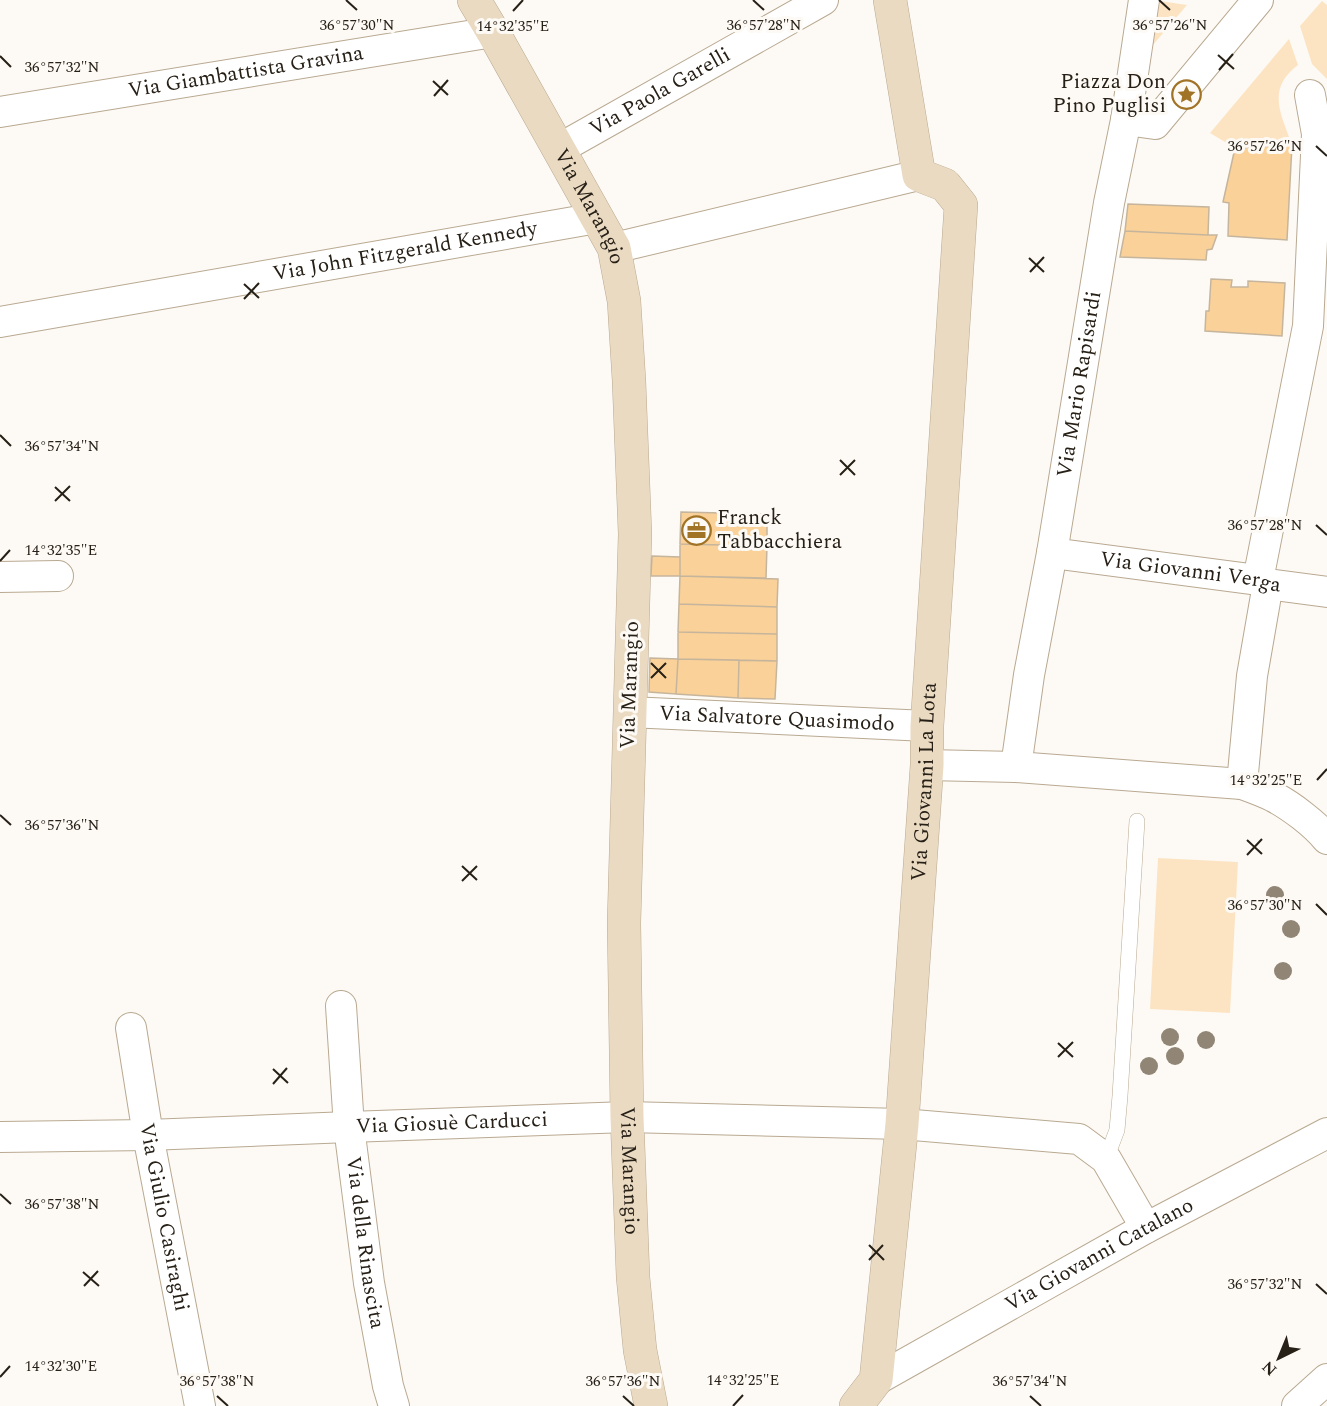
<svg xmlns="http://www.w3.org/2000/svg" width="1327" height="1406" font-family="Spectral,serif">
<rect width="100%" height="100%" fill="#fdfaf5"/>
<!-- green -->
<path fill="#fce4c3" d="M 1160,1 L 1187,5 L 1153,45 Z
M 1322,1 L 1327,5 L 1327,79 L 1312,64 L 1300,26 Z
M 1289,39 L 1298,65 C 1266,89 1281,114 1292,145 L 1235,148 L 1210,133 Z
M 1158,858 L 1238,862 L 1230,1013 L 1150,1009 Z"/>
<!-- building -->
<path fill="#fad198" stroke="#c6b59d" stroke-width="1.5" d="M 1292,145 L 1287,240 L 1228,236 L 1229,203 L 1223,202 L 1235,148 Z
M 1128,204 L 1209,207 L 1208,235 L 1125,231 Z
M 1125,231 L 1208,235 L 1217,235 L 1212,249 L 1207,250 L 1206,260 L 1120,257 Z
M 1211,279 L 1232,280 L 1231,287 L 1248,287 L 1248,281 L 1285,283 L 1282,336 L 1205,331 L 1206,311 L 1209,311 Z
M 681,512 L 767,514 L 767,546 L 680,544 Z
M 680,544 L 767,546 L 766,578 L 680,576 Z
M 652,556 L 680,557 L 680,576 L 651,576 Z
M 680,576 L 778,579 L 777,607 L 679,604 Z
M 679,604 L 777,607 L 777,634 L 678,632 Z
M 678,632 L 777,634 L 777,661 L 678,659 Z
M 650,658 L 678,659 L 676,694 L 649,692 Z
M 678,659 L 739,660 L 738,698 L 676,694 Z
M 739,660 L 777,661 L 775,699 L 738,698 Z"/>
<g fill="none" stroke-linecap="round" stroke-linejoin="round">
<defs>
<path id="lane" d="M 1106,1159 L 1117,1130 L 1120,1096 L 1137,821"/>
<g id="street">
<path id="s1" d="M 0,112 L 493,32"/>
<path d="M 1126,120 L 1155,124 L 1258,0"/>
<path id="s2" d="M 559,149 L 823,0"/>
<path d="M 614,248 L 919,175"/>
<path id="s3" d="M 0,322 L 597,218"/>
<path id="s4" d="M 1052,553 L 1258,580 L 1268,584 L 1327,592"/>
<path d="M 0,577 L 58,576"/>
<path d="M 1258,580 L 1308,326 L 1317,134 L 1310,95"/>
<path id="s5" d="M 629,712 L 927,726"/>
<path d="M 927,765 L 1016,767 L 1242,784 C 1253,788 1264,792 1274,797 C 1291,806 1315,824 1327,839"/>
<path id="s6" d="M 1016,767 L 1029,675 L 1052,553 L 1109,203 L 1126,120 L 1144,0"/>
<path d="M 1242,784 L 1252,676 L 1268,584"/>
<path id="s7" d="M 341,1006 L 349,1127 L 369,1283 L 388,1386 L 394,1406"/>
<path id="s8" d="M 131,1028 L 148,1135 L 200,1406"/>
<path id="s9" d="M 0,1137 L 148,1135 L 349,1127 L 627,1117 L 902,1124 L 1079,1139 L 1106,1159 L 1146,1228"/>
<path id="s10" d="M 876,1380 L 1146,1228 L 1327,1133"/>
<path d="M 1297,1406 L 1327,1379"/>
</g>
<g id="secondary">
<path id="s11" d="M 474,0 L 493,32 L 614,248 L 624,301 L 629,381 L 635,534 L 624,923 L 627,1117 L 633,1277 L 640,1350 L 651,1406"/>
<path id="s12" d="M 856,1406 L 876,1380 L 902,1124 L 927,765 L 927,726 L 961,205 L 945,185 L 919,175 L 890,0"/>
</g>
</defs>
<!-- lane casing -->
<use href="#lane" stroke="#b9a991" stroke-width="16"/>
<!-- street casing -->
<use href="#street" stroke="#b9a991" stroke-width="32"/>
<!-- secondary casing -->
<use href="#secondary" stroke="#b9a991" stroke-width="34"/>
<!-- lane -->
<use href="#lane" stroke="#fff" stroke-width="15"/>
<!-- street -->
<use href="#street" stroke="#fff" stroke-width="30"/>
<!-- secondary -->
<use href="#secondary" stroke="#eadac2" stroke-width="33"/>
</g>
<!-- trees -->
<g fill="#918676">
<circle cx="1275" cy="895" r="9"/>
<circle cx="1291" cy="929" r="9"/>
<circle cx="1283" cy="971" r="9"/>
<circle cx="1170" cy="1037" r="9"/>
<circle cx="1206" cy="1040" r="9"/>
<circle cx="1175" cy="1056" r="9"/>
<circle cx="1149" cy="1066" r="9"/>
</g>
<!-- ticks -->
<path fill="none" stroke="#272017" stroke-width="2" d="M 346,0 L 357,10M 753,0 L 764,10M 1159,0 L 1170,10M 513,11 L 523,0M 1218,55 L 1234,69M 0,56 L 11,67M 1219,70 L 1233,54M 433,81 L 448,95M 434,96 L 448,80M 1316,146 L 1327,156M 1029,258 L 1044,272M 1030,272 L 1044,257M 244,284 L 259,298M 244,299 L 259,283M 0,435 L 11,446M 840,460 L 855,475M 840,475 L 855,460M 55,487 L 70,501M 55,501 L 70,486M 1316,525 L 1327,535M 0,561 L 10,550M 651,663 L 666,678M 651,678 L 666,663M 1317,780 L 1327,769M 0,815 L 11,825M 1247,840 L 1262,854M 1247,855 L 1262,839M 462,866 L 477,880M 462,881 L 477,866M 1316,904 L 1327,915M 1058,1043 L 1073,1057M 1058,1057 L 1073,1042M 273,1069 L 288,1083M 273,1084 L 287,1068M 0,1194 L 11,1204M 869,1245 L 884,1260M 869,1260 L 883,1245M 83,1272 L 99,1286M 1316,1284 L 1327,1294M 84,1286 L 98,1271M 0,1377 L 10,1366M 217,1396 L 228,1406M 623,1396 L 634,1406M 1030,1396 L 1041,1406M 733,1406 L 743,1395"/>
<!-- icons -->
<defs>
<symbol id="sight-ring" viewBox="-11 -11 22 22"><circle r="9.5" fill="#fdfaf5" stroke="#a17326" stroke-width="1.5"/><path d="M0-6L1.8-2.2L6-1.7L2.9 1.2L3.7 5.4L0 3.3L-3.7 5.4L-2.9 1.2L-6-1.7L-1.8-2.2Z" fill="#a17326"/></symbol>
<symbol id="office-ring" viewBox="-11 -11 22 22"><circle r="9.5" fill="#fdfaf5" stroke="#a17326" stroke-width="1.5"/><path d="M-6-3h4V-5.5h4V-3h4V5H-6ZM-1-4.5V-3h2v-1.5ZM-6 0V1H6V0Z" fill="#a17326"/></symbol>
</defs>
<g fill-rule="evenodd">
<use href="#sight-ring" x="1170" y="78" width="33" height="33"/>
<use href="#office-ring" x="680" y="514" width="33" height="33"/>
</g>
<g text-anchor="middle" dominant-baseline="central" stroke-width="6" stroke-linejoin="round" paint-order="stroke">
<!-- street labels -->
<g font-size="21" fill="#272017" stroke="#fdfaf5">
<text stroke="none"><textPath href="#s1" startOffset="249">Via Giambattista Gravina</textPath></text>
<text stroke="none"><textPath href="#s2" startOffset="116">Via Paola Garelli</textPath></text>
<text stroke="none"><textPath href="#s11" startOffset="237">Via Marangio</textPath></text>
<text stroke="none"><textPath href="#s3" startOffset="411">Via John Fitzgerald Kennedy</textPath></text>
<text stroke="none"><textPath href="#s6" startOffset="388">Via Mario Rapisardi</textPath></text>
<text stroke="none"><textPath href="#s4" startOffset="140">Via Giovanni Verga</textPath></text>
<text transform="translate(630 685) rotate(-88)">Via Marangio</text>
<text stroke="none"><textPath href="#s5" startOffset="148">Via Salvatore Quasimodo</textPath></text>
<text stroke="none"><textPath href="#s12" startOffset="633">Via Giovanni La Lota</textPath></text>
<text stroke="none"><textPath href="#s9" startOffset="452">Via Giosuè Carducci</textPath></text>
<text stroke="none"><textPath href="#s11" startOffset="1209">Via Marangio</textPath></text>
<text stroke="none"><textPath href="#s8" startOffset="192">Via Giulio Casiraghi</textPath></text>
<text stroke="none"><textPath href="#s7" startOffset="238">Via della Rinascita</textPath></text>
<text stroke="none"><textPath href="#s10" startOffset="256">Via Giovanni Catalano</textPath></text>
</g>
<!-- poi labels -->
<g font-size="21" fill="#272017" stroke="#fdfaf5" text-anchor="end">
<text x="1166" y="82">Piazza Don<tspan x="1166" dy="24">Pino Puglisi</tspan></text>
<text x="717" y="518" text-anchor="start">Franck<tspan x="717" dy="24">Tabbacchiera</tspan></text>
</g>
</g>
<g font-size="15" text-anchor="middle" fill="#272017" stroke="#fdfaf5" stroke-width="6" stroke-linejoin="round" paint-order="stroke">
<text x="357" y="30">36°57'30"N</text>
<text x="764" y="30">36°57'28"N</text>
<text x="1170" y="30">36°57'26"N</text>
<text x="513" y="31">14°32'35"E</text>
<text x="62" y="72">36°57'32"N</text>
<text x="1265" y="151">36°57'26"N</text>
<text x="62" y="451">36°57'34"N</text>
<text x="1265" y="530">36°57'28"N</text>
<text x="61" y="555">14°32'35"E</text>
<text x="1266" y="785">14°32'25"E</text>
<text x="62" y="830">36°57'36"N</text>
<text x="1265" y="910">36°57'30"N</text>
<text x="62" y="1209">36°57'38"N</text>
<text x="1265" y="1289">36°57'32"N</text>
<text x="61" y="1371">14°32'30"E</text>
<text x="743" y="1385">14°32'25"E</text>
<text x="217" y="1386">36°57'38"N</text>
<text x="623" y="1386">36°57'36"N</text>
<text x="1030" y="1386">36°57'34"N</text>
</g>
<!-- north arrow -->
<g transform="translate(1279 1358) rotate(223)" stroke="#fdfaf5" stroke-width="4.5" paint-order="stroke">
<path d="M0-4.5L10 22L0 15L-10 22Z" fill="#272017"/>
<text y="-9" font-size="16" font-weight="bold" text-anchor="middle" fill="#272017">N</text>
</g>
</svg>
